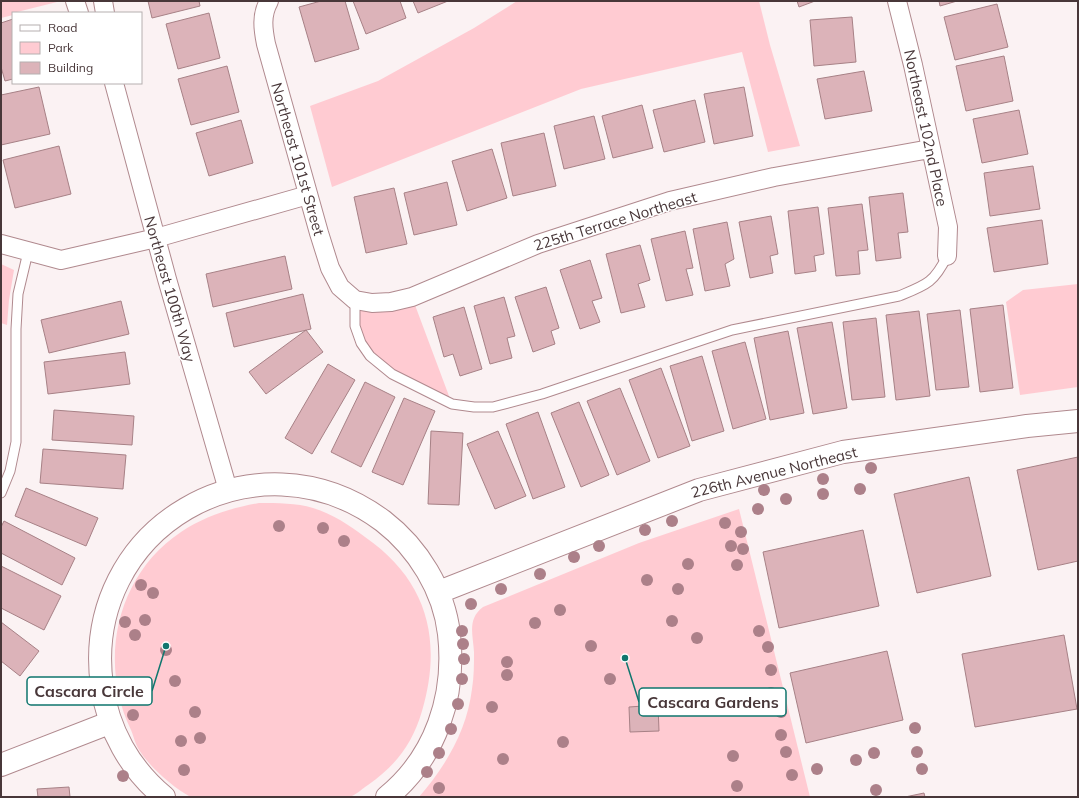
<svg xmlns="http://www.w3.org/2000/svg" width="1079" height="798" font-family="Mulish,sans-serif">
<rect width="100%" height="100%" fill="#fbf2f3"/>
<!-- green -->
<path fill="#ffcbd2" d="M 1,1 L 61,1 L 13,13 L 13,15 L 1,18 Z
M 517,1 L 759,1 L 770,45 L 800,146 L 768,152 L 742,52 L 581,89 L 332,187 L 310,106 L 378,81 L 474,28 Z
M 1,264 L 14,270 L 9,300 L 7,325 L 1,323 Z
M 1078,284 L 1078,387 L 1020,395 L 1006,302 L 1023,290 Z
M 412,297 L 452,404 L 392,374 L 361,343 L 355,300 Z
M 259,503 C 278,503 296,503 313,508 C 333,514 349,525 365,537 C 427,580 443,639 422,711 C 412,745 396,765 368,785 C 363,788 357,794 352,796 C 342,798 287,797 272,797 C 258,797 197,798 189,796 C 172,787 143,761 136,744 C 134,739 133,735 131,730 C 98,662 116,575 181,532 C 205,516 231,508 259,503 Z
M 739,509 L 810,797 L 419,797 C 446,766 467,730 472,689 C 474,677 474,664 474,652 C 473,635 467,619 483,607 L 639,543 Z"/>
<!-- building -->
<path fill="#dcb3b9" stroke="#a78186" d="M 148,1 L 199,1 L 200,6 L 152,18 Z
M 321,1 L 345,1 L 359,49 L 315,62 L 299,7 Z
M 353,1 L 400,1 L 406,18 L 366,34 Z
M 413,1 L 448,1 L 418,13 Z
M 797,1 L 815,1 L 799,7 Z
M 939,1 L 957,1 L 940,6 Z
M 997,4 L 1008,47 L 955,60 L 944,17 Z
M 209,13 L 220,58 L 178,69 L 166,24 Z
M 852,17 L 856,62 L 814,66 L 810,20 Z
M 13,19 L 13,79 L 5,81 L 1,67 L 1,23 Z
M 1004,56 L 1013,101 L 966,111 L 956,66 Z
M 227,66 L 239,112 L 191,125 L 178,79 Z
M 864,71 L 872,111 L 825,119 L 817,79 Z
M 39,87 L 50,134 L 1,145 L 1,95 Z
M 744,87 L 753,136 L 714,144 L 704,94 Z
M 695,100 L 705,142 L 664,152 L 653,110 Z
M 642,105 L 653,148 L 613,158 L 602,116 Z
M 1019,110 L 1028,154 L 982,163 L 973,119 Z
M 594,116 L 605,159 L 564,169 L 554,126 Z
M 241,120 L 253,163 L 209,176 L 196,133 Z
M 544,133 L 556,186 L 513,196 L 501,143 Z
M 59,146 L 71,194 L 15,208 L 3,160 Z
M 492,149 L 507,198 L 467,211 L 452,161 Z
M 1033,166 L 1040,209 L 990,216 L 984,173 Z
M 447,182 L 457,225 L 414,235 L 404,193 Z
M 394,188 L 407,244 L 366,253 L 354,197 Z
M 903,193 L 908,232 L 898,233 L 901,258 L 876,261 L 869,197 Z
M 862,204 L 868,250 L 858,251 L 860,274 L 836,276 L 828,208 Z
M 818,207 L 824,254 L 814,256 L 816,271 L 795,274 L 788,211 Z
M 771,216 L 778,254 L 770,256 L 773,273 L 750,278 L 739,222 Z
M 1042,220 L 1048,264 L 994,272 L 987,228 Z
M 727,222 L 734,259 L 725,264 L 730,286 L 705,291 L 693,229 Z
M 685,231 L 693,268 L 686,269 L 693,295 L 666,301 L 651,239 Z
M 640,245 L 650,280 L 638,284 L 645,307 L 621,313 L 606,254 Z
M 285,256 L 292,289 L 213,307 L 206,274 Z
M 590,260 L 602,298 L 592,301 L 600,322 L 580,329 L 560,270 Z
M 546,287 L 559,328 L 551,331 L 555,344 L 533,352 L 515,297 Z
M 303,294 L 311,329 L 234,347 L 226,313 Z
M 504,297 L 515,336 L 507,338 L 512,358 L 490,364 L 474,306 Z
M 121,301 L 129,334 L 49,353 L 41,320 Z
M 1003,305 L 1013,388 L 980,392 L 970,309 Z
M 464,307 L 482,369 L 460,376 L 453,354 L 444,357 L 433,317 Z
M 960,310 L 969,387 L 936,390 L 927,314 Z
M 919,311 L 930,396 L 896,400 L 886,315 Z
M 876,318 L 885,397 L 852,400 L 843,322 Z
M 832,322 L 847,408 L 813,414 L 797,328 Z
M 306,330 L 323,352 L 266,394 L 249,372 Z
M 788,331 L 804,413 L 770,420 L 754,338 Z
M 745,342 L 766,419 L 733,429 L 712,351 Z
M 125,352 L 130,384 L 48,394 L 44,362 Z
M 702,356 L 724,431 L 692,441 L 670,366 Z
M 328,364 L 355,380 L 312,454 L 285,438 Z
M 661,368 L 690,446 L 658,458 L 629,380 Z
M 365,382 L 395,397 L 361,467 L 331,452 Z
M 620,388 L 650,461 L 617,475 L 587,401 Z
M 404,398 L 435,411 L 403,485 L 372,472 Z
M 579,402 L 609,475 L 581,487 L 551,413 Z
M 54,410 L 134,416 L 132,445 L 52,440 Z
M 538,412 L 565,487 L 533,499 L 506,424 Z
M 431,431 L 463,433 L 459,505 L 428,504 Z
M 498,431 L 526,496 L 495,509 L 467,444 Z
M 43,449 L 126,455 L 123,489 L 40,483 Z
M 1078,457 L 1078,561 L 1038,570 L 1017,470 Z
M 969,477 L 991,576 L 917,593 L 894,494 Z
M 26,488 L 98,518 L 86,546 L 15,516 Z
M 4,521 L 75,558 L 62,585 L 1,553 L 1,527 Z
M 863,530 L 879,606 L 779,628 L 763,552 Z
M 1,566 L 61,596 L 44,630 L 1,608 Z
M 1,622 L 39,651 L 20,676 L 1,661 Z
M 1064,635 L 1077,709 L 975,727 L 962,654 Z
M 887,651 L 903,720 L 806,743 L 790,673 Z
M 658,705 L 659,731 L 630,732 L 629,707 Z
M 69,787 L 70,797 L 38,797 L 37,789 Z
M 924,793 L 925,797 L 905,797 Z"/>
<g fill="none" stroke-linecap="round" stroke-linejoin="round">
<defs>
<path id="service" d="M 355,300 L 355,326 L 361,343 L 370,356 L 392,374 L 452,404 L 474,407 L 493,407 L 542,394 L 732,330 L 899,296 C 926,285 934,283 947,256
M 1,493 L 10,471 L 16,442 L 16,329 L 18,294 L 28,252"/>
<path id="minor" d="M 75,1 L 79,13
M 103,1 L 105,13
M 269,1 C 261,15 263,29 266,44 L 319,233 L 330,268 L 340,287 L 355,300 L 372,303 L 391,302 L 412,297 L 538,244 L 670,201 L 774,177 L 930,149
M 897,1 L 913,65 L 948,227 L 947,256
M 114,83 L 167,279 L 228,490
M 1,244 L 61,260 L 156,238 L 308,195"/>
<path id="tertiary" d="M 439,592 L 699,490 L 843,452 L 1027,426 L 1078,421
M 1,765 L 109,723
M 164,797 C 130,769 108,730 102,686 C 80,528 255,426 383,521 C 418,548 444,590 449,634 C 456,696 436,757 387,797"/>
</defs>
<!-- service casing -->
<use href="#service" stroke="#b0898e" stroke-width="11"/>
<!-- minor casing -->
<use href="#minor" stroke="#b0898e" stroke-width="20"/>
<!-- tertiary casing -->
<use href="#tertiary" stroke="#b0898e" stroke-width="24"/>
<!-- service -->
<use href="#service" stroke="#fff" stroke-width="9"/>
<!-- minor -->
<use href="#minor" stroke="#fff" stroke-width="18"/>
<!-- tertiary -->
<use href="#tertiary" stroke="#fff" stroke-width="22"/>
</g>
<!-- trees -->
<g fill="#ac8089">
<circle cx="871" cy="468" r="6"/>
<circle cx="823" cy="479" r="6"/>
<circle cx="860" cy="489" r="6"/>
<circle cx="764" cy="490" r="6"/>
<circle cx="823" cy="494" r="6"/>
<circle cx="786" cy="499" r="6"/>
<circle cx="758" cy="509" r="6"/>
<circle cx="672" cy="521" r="6"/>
<circle cx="725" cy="523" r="6"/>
<circle cx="279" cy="526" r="6"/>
<circle cx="323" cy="528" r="6"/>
<circle cx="645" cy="530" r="6"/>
<circle cx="741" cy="532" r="6"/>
<circle cx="344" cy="541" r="6"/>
<circle cx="599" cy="546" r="6"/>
<circle cx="731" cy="546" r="6"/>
<circle cx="743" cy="549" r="6"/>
<circle cx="574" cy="557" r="6"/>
<circle cx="688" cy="564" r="6"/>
<circle cx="737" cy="565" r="6"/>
<circle cx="540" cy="574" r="6"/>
<circle cx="647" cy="580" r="6"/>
<circle cx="141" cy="585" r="6"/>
<circle cx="501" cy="589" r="6"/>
<circle cx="678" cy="589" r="6"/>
<circle cx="153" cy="593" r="6"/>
<circle cx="471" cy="604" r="6"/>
<circle cx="560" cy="610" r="6"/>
<circle cx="145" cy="620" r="6"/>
<circle cx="672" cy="621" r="6"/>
<circle cx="125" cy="622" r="6"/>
<circle cx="535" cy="623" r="6"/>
<circle cx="462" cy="631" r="6"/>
<circle cx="759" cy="631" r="6"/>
<circle cx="135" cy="635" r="6"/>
<circle cx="697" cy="638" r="6"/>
<circle cx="463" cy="644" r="6"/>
<circle cx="591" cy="646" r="6"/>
<circle cx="768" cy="647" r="6"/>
<circle cx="166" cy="650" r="6"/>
<circle cx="464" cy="659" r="6"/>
<circle cx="507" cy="662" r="6"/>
<circle cx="771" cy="670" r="6"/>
<circle cx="507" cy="675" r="6"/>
<circle cx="462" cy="679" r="6"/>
<circle cx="610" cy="679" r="6"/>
<circle cx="175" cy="681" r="6"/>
<circle cx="771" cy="693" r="6"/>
<circle cx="458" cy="704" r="6"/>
<circle cx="492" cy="707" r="6"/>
<circle cx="195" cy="712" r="6"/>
<circle cx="781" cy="712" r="6"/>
<circle cx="133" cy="715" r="6"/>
<circle cx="915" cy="728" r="6"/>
<circle cx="451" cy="729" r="6"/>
<circle cx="781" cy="735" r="6"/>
<circle cx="200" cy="738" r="6"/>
<circle cx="181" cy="741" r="6"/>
<circle cx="563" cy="742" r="6"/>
<circle cx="786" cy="752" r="6"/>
<circle cx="917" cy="752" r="6"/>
<circle cx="439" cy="753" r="6"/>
<circle cx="874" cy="753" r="6"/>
<circle cx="733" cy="756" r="6"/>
<circle cx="503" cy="759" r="6"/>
<circle cx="856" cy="760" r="6"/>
<circle cx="817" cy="769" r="6"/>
<circle cx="922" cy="769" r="6"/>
<circle cx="184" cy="770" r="6"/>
<circle cx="427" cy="772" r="6"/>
<circle cx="792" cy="775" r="6"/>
<circle cx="123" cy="776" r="6"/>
<circle cx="737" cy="786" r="6"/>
<circle cx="439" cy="788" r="6"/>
<circle cx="876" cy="790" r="6"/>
</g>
<g text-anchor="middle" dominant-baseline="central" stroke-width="3" stroke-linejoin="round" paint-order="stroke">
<!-- street labels -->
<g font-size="15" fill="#483739" stroke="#fff">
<text transform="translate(926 128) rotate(78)">Northeast 102nd Place</text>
<text transform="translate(298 159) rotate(74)">Northeast 101st Street</text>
<text transform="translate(615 221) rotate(-17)">225th Terrace Northeast</text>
<text transform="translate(170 289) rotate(74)">Northeast 100th Way</text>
<text transform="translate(774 472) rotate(-14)">226th Avenue Northeast</text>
</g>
</g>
<!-- callouts -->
<path fill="none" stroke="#0f766e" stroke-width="1.5" d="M166 646L152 691M625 658L639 702"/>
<g fill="#0f766e" stroke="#fff" stroke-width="1.5">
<circle cx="166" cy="646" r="4"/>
<circle cx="625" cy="658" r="4"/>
</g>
<g fill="#fff" stroke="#0f766e" stroke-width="1.5">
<rect x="27" y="677" width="125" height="28" rx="4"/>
<rect x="639" y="688" width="147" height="28" rx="4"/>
</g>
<g font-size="16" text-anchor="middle" font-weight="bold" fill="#483739">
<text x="89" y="697">Cascara Circle</text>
<text x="713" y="708">Cascara Gardens</text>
</g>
<!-- border -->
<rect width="1079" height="798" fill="none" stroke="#483739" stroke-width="4"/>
<!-- legend -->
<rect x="12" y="12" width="130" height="72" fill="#ffffff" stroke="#b6afb0"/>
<rect x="20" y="25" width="20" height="6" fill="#ffffff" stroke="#b6afb0"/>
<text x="48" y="32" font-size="12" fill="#483739">Road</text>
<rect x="20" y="42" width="20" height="12" fill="#ffcbd2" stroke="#b6afb0"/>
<text x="48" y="52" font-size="12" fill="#483739">Park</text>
<rect x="20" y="62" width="20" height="12" fill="#dcb3b9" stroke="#b6afb0"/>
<text x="48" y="72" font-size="12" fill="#483739">Building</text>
</svg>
